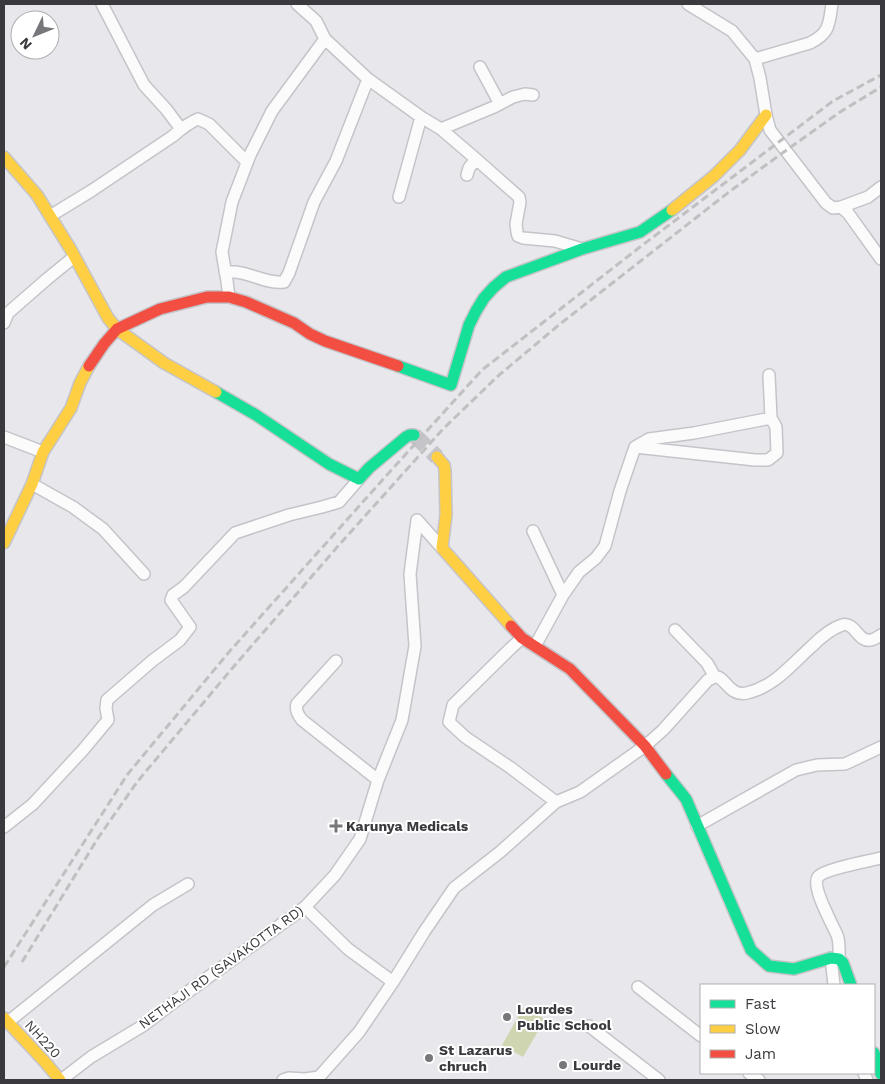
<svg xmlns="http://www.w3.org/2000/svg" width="885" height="1084" font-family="'Work Sans',sans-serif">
<rect width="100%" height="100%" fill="#e7e7ec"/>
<!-- green -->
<path fill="#cfd5b1" d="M 523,1008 L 545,1019 L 523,1057 L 502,1045 Z"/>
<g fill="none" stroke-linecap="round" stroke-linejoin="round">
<!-- secondary-tunnel -->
<path stroke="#c4c4c9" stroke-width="16" stroke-dasharray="16 8" stroke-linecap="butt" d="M 414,435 L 437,457"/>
<defs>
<path id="street" d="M 102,4 L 144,85 L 166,109 L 181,129
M 297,4 L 316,21 L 325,39 L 368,79 L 421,117 L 441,129 L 476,159 L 519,197 L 520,202 L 516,224 L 517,232 L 518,236 L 523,238 L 555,241 L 582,249
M 688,4 L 732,31 L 755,59 L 760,78 L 766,115 L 770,130 L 826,203 L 833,208 L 841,207 L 848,213 L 881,259
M 755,59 L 810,43 C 830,33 829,24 832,4
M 480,67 L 500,104
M 441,129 L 494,107 L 513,97 L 525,94 L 533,95
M 467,175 L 469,168 L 476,159
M 399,197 L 421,117
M 841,207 L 868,197 L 881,187
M 50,216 L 91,191 L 173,136 C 181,129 188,123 198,119 L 209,124 L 247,162
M 225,272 C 249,270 263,284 284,282 L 289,273 L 314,202 L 336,161 L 368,79
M 229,297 L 227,281 L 222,252 L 232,202 L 250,155 L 272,111 L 325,39
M 4,323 L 8,313 L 47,279 L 74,257
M 769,375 L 771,418
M 4,437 L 43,452
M 32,484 L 73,507 L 103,529 L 144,574
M 533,531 L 563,595
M 675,630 L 707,663 L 715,677
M 522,638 L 511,648 L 453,705 L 449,722 L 465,737 L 511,768 L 556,802
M 535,646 L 563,595 L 579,572 L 596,558 L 605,546 L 620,491 L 635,447 L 649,439 L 694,433 L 761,420 L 771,418 L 776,427 L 777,453 L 768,460 L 755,460 L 635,447
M 336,661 L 297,704 C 295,710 298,715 302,720 L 378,780
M 697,826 L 796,770 L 817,765 L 845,764 L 881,747
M 4,827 L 33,804 L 83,750 L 108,720 L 106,708 L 107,700 L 152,661 L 180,640 L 190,627 L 171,600 L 173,595 L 184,587 L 235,533 L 289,515 L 322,507 L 339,502 L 359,479
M 305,907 L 348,949 L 393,982 L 424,932 L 454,888 L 500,852 L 556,802 L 580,792 L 645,746 L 663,730 L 708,680 C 710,679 712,678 715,677 C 725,675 728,697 747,693 C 774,687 791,665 811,647 C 820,638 830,629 842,625 C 855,621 858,643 871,640 C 875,639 878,637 881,635
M 831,958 L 834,985
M 839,959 C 839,952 840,942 837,935 C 833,925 811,887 818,877 C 824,869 869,861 881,858
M 638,987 L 701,1036
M 8,1022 L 153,905 L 188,884
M 589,1026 L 659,1080
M 749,1073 L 759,1080
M 864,1073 L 867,1080
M 61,1080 L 91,1057 L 144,1025 L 174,1002 L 305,907 L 335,875 L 360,839 L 378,780 L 402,720 L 415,646 L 410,574 L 417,520 L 442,548
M 283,1080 L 289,1078 L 305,1079 L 319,1077 L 359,1032 L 393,982"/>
<path id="fast" d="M 398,366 L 451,385 L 469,325 L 476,311 L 484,298 L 494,287 L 506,277 L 582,249 L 640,232 L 672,210
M 216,392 L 256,415 L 329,464 L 359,479 L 369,468 L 406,437 L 410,435 L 414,435
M 666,774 L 686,799 L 751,950 L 769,966 L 794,969 L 831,958 L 839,959 L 843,963 L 851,985
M 874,1053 L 881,1074"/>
<path id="slow" d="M 4,157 L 37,195 L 71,250 L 108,318 L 117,329 L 164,363 L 216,392
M 672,210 L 714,176 L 740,150 L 766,115
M 437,457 L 444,465 L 445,471 L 446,515 L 442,548 L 511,626
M 4,543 L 32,484 L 43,452 L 71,408 L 80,383 L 89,366
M 4,1018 L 45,1062 L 60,1080"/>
<path id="jam" d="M 89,366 L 104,344 L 117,329 L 160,309 L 207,297 L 229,297 L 246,302 L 294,323 L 310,334 L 325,341 L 398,366
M 511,626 L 522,638 L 570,669 L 645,746 L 666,774"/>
</defs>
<!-- street casing -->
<use href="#street" stroke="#c4c4c9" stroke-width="14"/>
<!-- fast casing -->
<use href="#fast" stroke="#c4c4c9" stroke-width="14"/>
<!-- slow casing -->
<use href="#slow" stroke="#c4c4c9" stroke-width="14"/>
<!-- jam casing -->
<use href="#jam" stroke="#c4c4c9" stroke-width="14"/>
<!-- street -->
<use href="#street" stroke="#fbfbfc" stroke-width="11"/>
<!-- fast -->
<use href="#fast" stroke="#16e098" stroke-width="11"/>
<!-- slow -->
<use href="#slow" stroke="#ffcf43" stroke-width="11"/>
<!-- jam -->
<use href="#jam" stroke="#f24e42" stroke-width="11"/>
<!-- rail -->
<path stroke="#c0c0c1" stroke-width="3" stroke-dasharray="8 4" stroke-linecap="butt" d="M 22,962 L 98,838 L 137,782 L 235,665 L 339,545 L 443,429 L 498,376 L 560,324 L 729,192 L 781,154 L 840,112 L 881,87
M 4,967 L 127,775 L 229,652 L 386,476 L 482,370 L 640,247 L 833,101 L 881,75"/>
</g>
<!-- markers -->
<g fill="#77777b" stroke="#fff" stroke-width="2">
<path d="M333.5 818.5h5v5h5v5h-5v5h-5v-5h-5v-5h5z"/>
<circle cx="507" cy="1017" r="5"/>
<circle cx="429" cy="1058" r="5"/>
<circle cx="563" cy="1065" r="5"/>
</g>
<g text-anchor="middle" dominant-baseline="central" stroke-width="4" stroke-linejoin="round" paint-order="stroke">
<!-- poi labels -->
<g font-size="14" font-weight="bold" fill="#3a3a3e" stroke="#fff" text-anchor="start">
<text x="346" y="826">Karunya Medicals</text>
<text x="517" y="1009">Lourdes<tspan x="517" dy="16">Public School</tspan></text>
<text x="439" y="1050">St Lazarus<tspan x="439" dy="16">chruch</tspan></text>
<text x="573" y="1065">Lourde</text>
</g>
<!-- street labels -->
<g font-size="14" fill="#3a3a3e" stroke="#fff">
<text transform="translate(221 967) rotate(-36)">NETHAJI RD (SAVAKOTTA RD)</text>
<text transform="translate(43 1039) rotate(48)">NH220</text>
</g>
</g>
<!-- border -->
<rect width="885" height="1084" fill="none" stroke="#3a3a3e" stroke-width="10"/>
<!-- legend -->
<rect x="700" y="984" width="175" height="90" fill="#ffffff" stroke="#b0b0b2"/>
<rect x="710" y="1000" width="25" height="8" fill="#16e098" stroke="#b0b0b2"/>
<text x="745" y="1009" font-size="15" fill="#3a3a3e">Fast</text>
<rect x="710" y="1025" width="25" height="8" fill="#ffcf43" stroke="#b0b0b2"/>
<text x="745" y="1034" font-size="15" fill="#3a3a3e">Slow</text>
<rect x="710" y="1050" width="25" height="8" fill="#f24e42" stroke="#b0b0b2"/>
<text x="745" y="1059" font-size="15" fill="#3a3a3e">Jam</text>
<!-- north arrow -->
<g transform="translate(35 35) rotate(227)"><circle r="24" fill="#ffffff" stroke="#b0b0b2"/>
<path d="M0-4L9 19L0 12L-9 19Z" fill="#77777b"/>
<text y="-8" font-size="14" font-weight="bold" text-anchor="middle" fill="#3a3a3e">N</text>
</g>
</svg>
